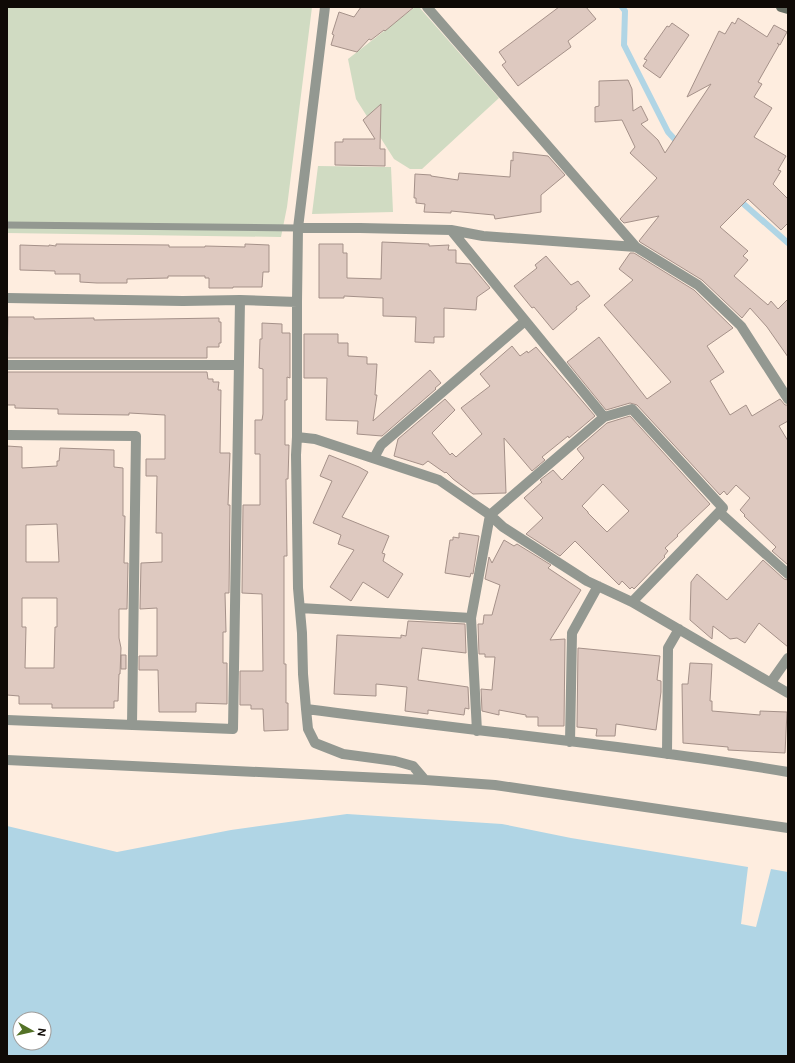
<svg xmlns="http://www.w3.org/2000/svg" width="795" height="1063" font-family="'DM Sans',sans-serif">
<rect width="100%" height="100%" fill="#feeddf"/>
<!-- green -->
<path fill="#d0dbc2" d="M 7,7 L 312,7 L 287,207 L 281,237 L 7,233 Z
M 415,7 L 419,7 L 499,98 L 422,169 L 410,169 L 394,159 L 356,99 L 348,59 Z
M 318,166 L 391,167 L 393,212 L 312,214 Z"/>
<!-- water -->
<path fill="#b0d5e5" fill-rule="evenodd" d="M 347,814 L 502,824 L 571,838 L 748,867 L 741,924 L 756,927 L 771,869 L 788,872 L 788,1056 L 7,1056 L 7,826 L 117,852 L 231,830 ZM 20,1019 L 44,1019 L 44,1043 L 20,1043 Z"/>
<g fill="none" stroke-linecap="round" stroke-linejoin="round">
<!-- stream -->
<path stroke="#b0d5e5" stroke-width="6" d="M 622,7 L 625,11 L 624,45 L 668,132 L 680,145
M 738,199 L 788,243"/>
</g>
<!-- building -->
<path fill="#dec9c0" stroke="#a59189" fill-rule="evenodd" d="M 361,7 L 414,7 L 385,31 L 384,30 L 371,40 L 369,39 L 357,52 L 331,45 L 334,35 L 332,34 L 339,12 L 354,17 Z
M 559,7 L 586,7 L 596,19 L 568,41 L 571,47 L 518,86 L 502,65 L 506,62 L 499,52 Z
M 738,18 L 767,37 L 774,25 L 787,32 L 780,45 L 777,43 L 779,45 L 758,82 L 762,84 L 754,97 L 772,108 L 754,137 L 786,156 L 778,170 L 781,171 L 773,184 L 788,199 L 788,223 L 781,230 L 748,199 L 720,227 L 748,251 L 743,256 L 748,260 L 734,276 L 768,305 L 771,301 L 778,309 L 788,299 L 788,357 L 767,327 L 750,308 L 742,318 L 702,280 L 640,242 L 639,241 L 659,216 L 624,223 L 620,219 L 657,178 L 630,153 L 635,147 L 622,120 L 595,122 L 595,107 L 599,106 L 599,81 L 628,80 L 632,89 L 633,111 L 641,106 L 648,120 L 641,124 L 658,140 L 665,153 L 711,84 L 687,97 L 719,31 L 725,34 L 732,22 L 735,24 Z
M 672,23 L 689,35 L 660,78 L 643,66 L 647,60 L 644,59 L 667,26 L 669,27 Z
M 381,104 L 380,149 L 385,149 L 385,166 L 335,165 L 335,142 L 343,142 L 343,139 L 375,139 L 363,120 Z
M 513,152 L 548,156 L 565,175 L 541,195 L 541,212 L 495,219 L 494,215 L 451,211 L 451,213 L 424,212 L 425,204 L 416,203 L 416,198 L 414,198 L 415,174 L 431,175 L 431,176 L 458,180 L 459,173 L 510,177 L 511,160 L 513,161 Z
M 382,242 L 429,244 L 429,246 L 449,245 L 448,250 L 456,250 L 456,263 L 470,264 L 490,288 L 477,297 L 476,310 L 444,308 L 444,337 L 434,337 L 434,343 L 415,342 L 416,317 L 383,316 L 383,298 L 344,296 L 344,298 L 319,298 L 319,244 L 343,244 L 343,253 L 347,253 L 347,278 L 381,279 Z
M 56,244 L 169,245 L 169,247 L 205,247 L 205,246 L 245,247 L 245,244 L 269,245 L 269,272 L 263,272 L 262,287 L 233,287 L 233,288 L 209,288 L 209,278 L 205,278 L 205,276 L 168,276 L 168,278 L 127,279 L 127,283 L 97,283 L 80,282 L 80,274 L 55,274 L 55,271 L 20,270 L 20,245 L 49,246 L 49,245 L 56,246 Z
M 630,253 L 634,253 L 694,290 L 733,328 L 707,346 L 724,372 L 710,381 L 730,415 L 746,405 L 752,416 L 780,399 L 785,405 L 788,405 L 788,421 L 779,426 L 788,441 L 788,565 L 772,551 L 776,547 L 744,516 L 745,515 L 740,510 L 750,498 L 736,485 L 727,495 L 724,491 L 720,495 L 637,405 L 630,403 L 606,410 L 567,362 L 599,337 L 647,399 L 671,382 L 604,305 L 633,280 L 619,269 Z
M 546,256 L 571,285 L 578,281 L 590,296 L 576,307 L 577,309 L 553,330 L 534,307 L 532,308 L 514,286 L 537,268 L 535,265 Z
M 8,317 L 34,317 L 34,319 L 94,318 L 94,320 L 219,318 L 219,322 L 221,322 L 221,343 L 219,343 L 219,347 L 207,347 L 207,358 L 7,358 Z
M 262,323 L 282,324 L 282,333 L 290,333 L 290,378 L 287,377 L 287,400 L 285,400 L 285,445 L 289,445 L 288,479 L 286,479 L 287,556 L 284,556 L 284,664 L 286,664 L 286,703 L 288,703 L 288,730 L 264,731 L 263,709 L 251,709 L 251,705 L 240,705 L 240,671 L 263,671 L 262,594 L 242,593 L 243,505 L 260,505 L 260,454 L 255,454 L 255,420 L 262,420 L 263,414 L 263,369 L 259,368 L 260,339 L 262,339 Z
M 304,334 L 338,334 L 338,343 L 348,343 L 348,356 L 367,357 L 367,364 L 377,364 L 375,395 L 377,395 L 373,421 L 430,370 L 441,383 L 435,388 L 436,389 L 382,436 L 357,434 L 358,421 L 326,420 L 327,378 L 304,378 Z
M 512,346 L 520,356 L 527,351 L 528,353 L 536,347 L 595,416 L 569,438 L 568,436 L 542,457 L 545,460 L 532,471 L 504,438 L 506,493 L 473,494 L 453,479 L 446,472 L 445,473 L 428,461 L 423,465 L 394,456 L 398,439 L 445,399 L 455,410 L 432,433 L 450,455 L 452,453 L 456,457 L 482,434 L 461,408 L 490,386 L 480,374 Z
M 7,372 L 207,372 L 208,379 L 213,379 L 213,382 L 219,382 L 218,390 L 221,390 L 220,453 L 230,453 L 228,505 L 230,505 L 229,593 L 225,593 L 226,632 L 223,632 L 223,663 L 227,663 L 227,704 L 196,703 L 196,712 L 159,712 L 158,670 L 139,670 L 139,656 L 157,656 L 157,608 L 140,609 L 141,563 L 162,562 L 162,533 L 156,533 L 157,476 L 146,476 L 146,459 L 165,459 L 165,415 L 129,413 L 129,415 L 58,414 L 58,409 L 15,408 L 15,405 L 7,405 Z
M 630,416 L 710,504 L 677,535 L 678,536 L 665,548 L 668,551 L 664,556 L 665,557 L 634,589 L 632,587 L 630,589 L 622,581 L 619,585 L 575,541 L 560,556 L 526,534 L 543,518 L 524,498 L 542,482 L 540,480 L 553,470 L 562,480 L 584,458 L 577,449 L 607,423 ZM 603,484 L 629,511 L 607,532 L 588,513 L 588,512 L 582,506 Z
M 7,446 L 22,447 L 22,468 L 57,466 L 57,461 L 59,461 L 60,448 L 114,450 L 114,467 L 123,468 L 123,516 L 125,516 L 124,563 L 128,563 L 127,609 L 119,609 L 119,638 L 121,648 L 120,674 L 119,674 L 118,701 L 114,701 L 114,708 L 52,708 L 52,704 L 19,704 L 19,696 L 7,695 ZM 57,524 L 59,562 L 26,562 L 26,525 ZM 22,598 L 57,598 L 57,627 L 55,627 L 54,668 L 25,668 L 26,627 L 22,627 Z
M 329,455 L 359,467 L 368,472 L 342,517 L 389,536 L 382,553 L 385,554 L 383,561 L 403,574 L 388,598 L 363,582 L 351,601 L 330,587 L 354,550 L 338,544 L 341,535 L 313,523 L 332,481 L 320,476 Z
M 459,533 L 479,536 L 473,574 L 471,573 L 470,577 L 445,573 L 450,540 L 453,540 L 453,537 L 459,538 Z
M 504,540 L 514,546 L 517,544 L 551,565 L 548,568 L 581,590 L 550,640 L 565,639 L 564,726 L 538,726 L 538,717 L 526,717 L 526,715 L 499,710 L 499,715 L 482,711 L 481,689 L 492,690 L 495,657 L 485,657 L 485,654 L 479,654 L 478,624 L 483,624 L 484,615 L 492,615 L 500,585 L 485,579 L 489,557 L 492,563 Z
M 763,560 L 784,579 L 788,580 L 788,647 L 759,623 L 745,643 L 737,638 L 730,639 L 713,626 L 712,639 L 690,620 L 691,582 L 697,574 L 727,600 Z
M 408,621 L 465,624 L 466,653 L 422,648 L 418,680 L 468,687 L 469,709 L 465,708 L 464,715 L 428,710 L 428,714 L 405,711 L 407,687 L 376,684 L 376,696 L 334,694 L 337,635 L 401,638 L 401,635 L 406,636 Z
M 578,648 L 660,656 L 657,680 L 661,681 L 661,692 L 656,730 L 616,724 L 615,736 L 596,736 L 597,729 L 577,727 Z
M 121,655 L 126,655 L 126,669 L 121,669 Z
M 690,663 L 712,664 L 710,701 L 712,701 L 712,711 L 760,715 L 760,711 L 787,712 L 785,753 L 728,750 L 728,747 L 683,743 L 682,684 L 688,684 Z"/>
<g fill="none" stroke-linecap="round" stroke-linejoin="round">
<!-- lane -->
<path stroke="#939891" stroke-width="7" d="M 7,225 L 298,228"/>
<!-- street -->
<path stroke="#939891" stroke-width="10" d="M 325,7 L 298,228 L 297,302 L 297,437 L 296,455 L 298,588 L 302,633 L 303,674 L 306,709 C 466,730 628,745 788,772
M 427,7 L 636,247 L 698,285 L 741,326 L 788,399
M 298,228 L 360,228 L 451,230 L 483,236 L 636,247
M 451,230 L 604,417 L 490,515 L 471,618 L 477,731
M 7,298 L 183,301 L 240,300 L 297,302
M 7,365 L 239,365
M 604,417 L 632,409 L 723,508 L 632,602
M 7,435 L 136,436 L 132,725
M 297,437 L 315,439 L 439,480 L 490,515 L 503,527 L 587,581 L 632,602 L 788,693
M 374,458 L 381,445 L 525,321
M 719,512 L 788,574
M 300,608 L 471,618
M 771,682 L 788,658
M 306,709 L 308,729 L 315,743 L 343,754 L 395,761 L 413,766 L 425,780
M 7,720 L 233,729 L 240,300
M 570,742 L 572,633 L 598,586
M 667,754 L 668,648 L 679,629
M 7,760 L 425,780 L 495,785 L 788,828"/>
<!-- secondary -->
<path stroke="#676e64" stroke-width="10" d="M 781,7 L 788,9"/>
</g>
<!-- border -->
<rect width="795" height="1063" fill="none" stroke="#0f0a06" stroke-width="16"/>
<!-- north arrow -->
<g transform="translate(32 1031) rotate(98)"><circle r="19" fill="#ffffff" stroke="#9f9d9b"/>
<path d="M0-3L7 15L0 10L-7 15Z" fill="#547227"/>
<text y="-6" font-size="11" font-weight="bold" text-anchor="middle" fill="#0f0a06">N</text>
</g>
</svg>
